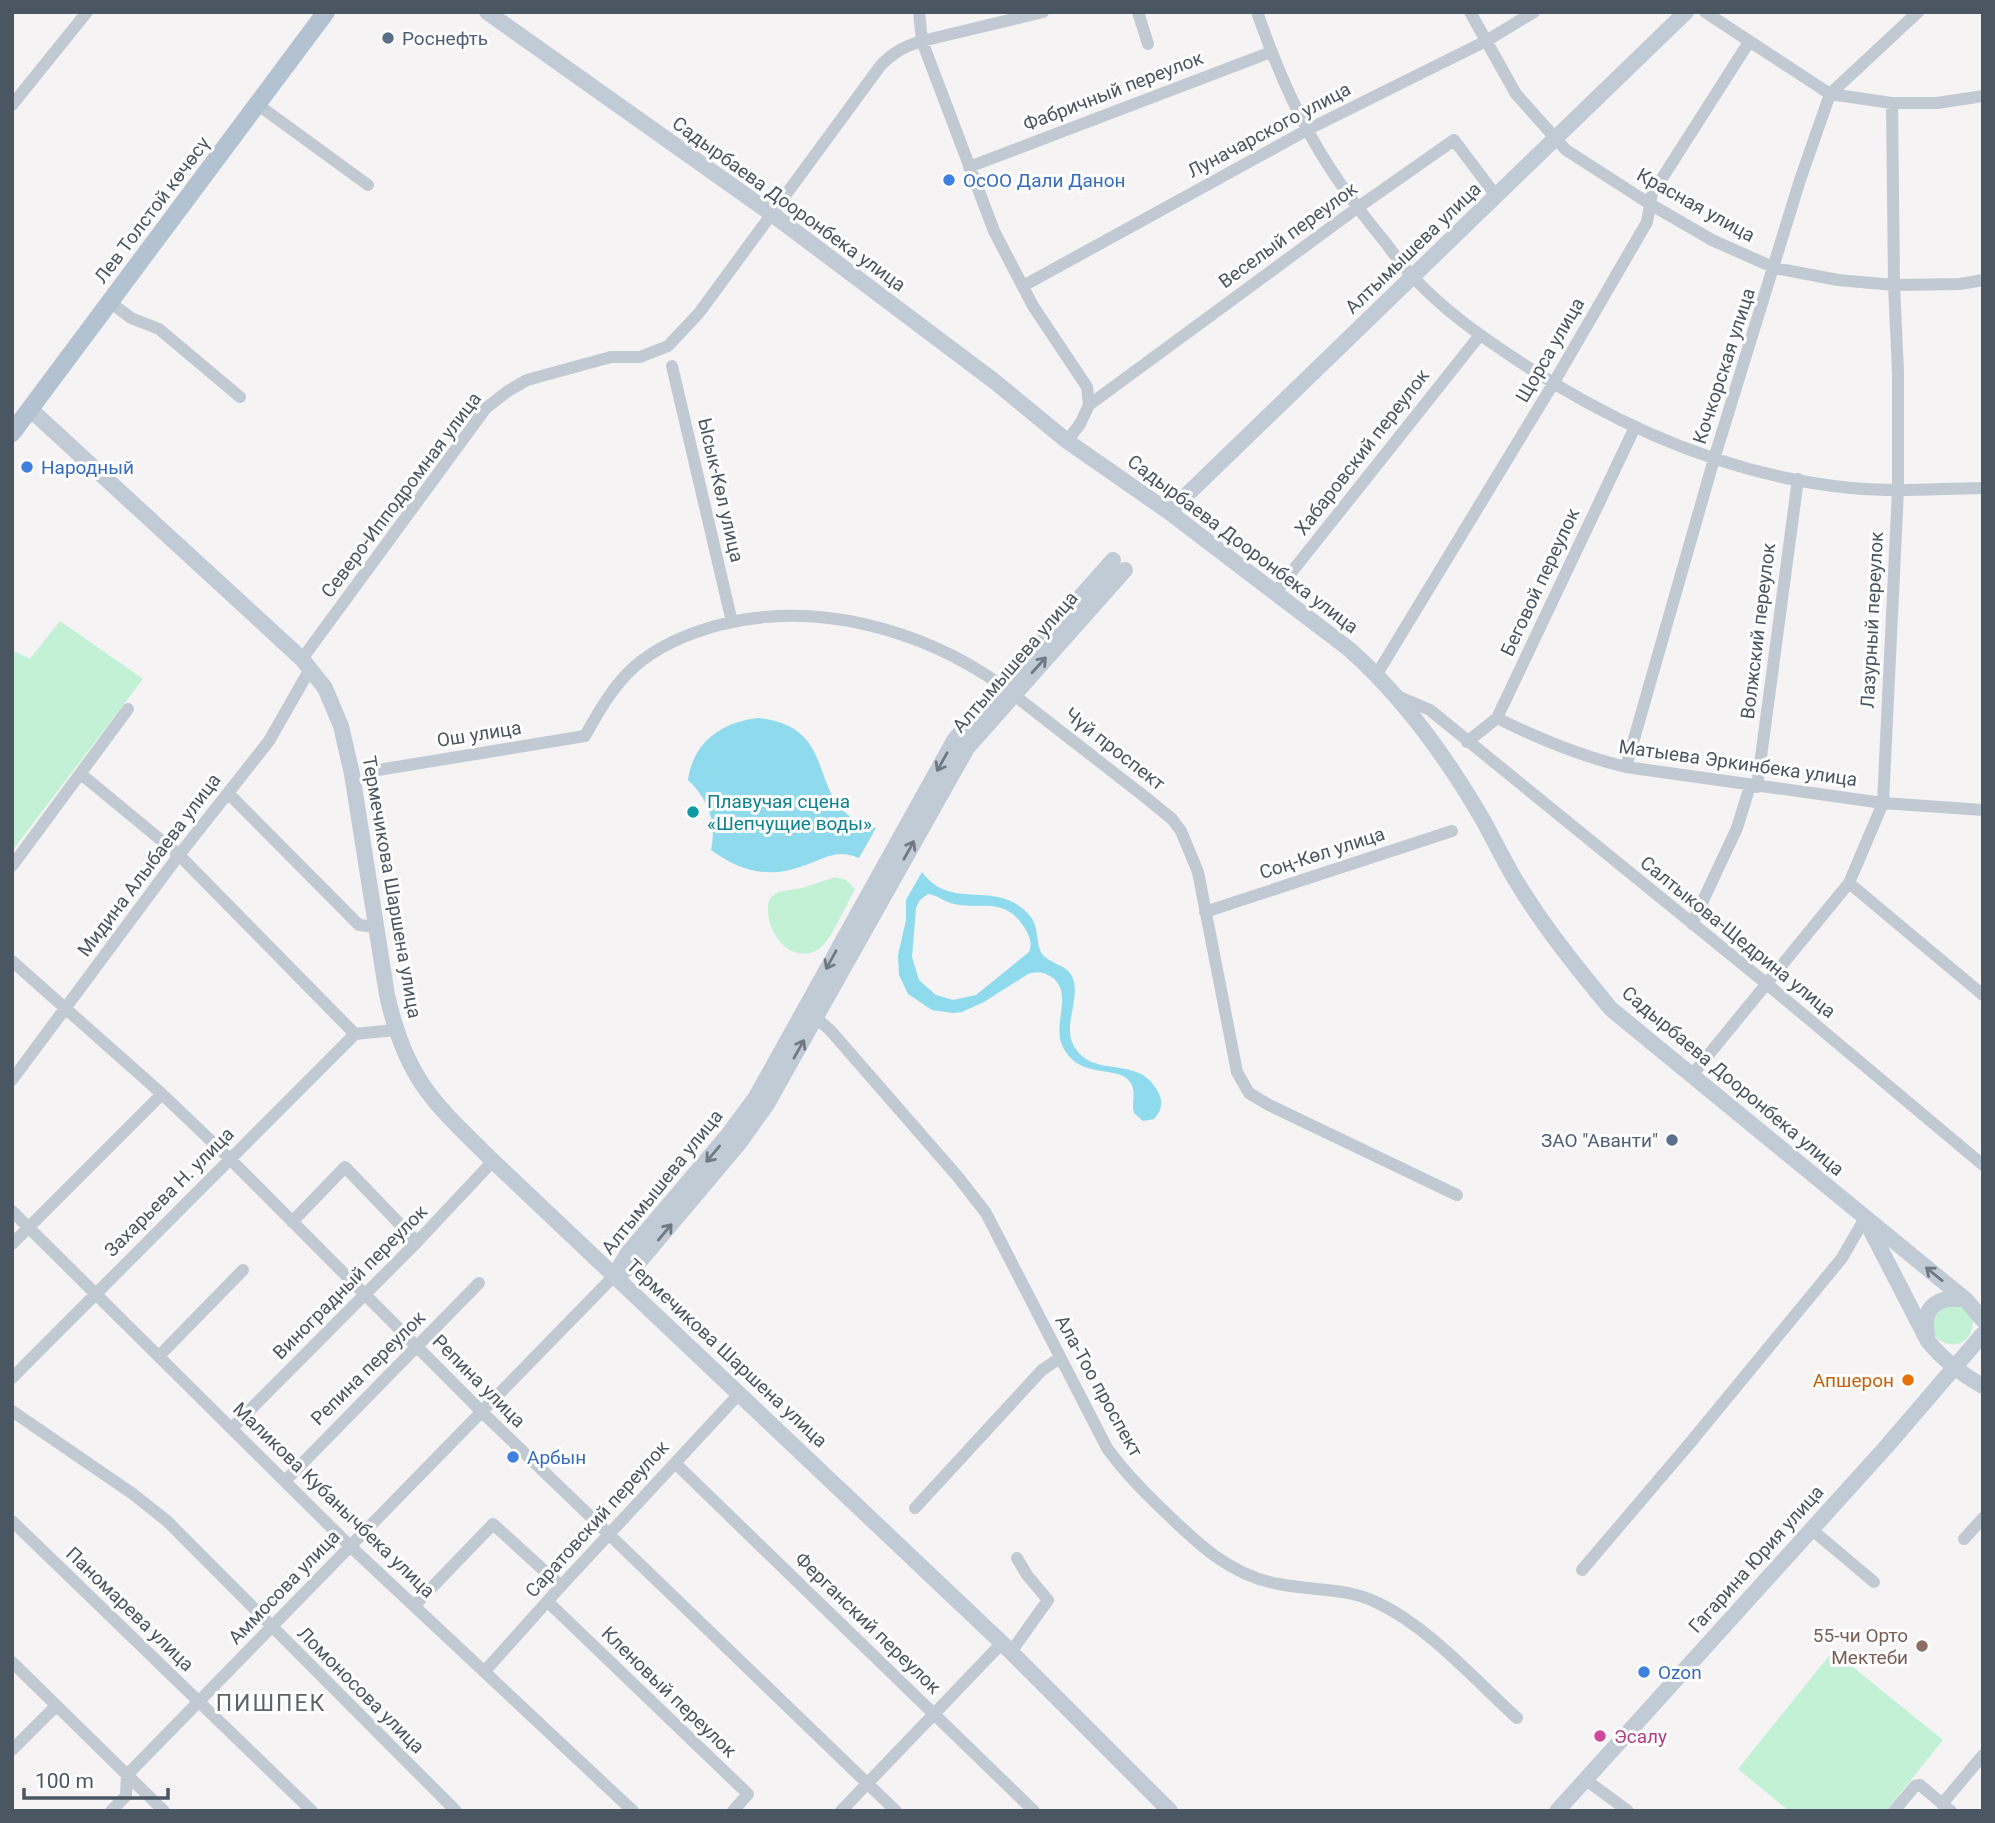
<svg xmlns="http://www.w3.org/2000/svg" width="1995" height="1823" font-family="Roboto,sans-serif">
<rect width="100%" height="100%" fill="#f5f3f3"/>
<!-- green -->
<path fill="#c3f1d5" d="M 60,621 L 143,679 L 12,851 L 12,650 L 30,659 Z
M 835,877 L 846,880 L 855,889 C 846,904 831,943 817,950 C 787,967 760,923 770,898 L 778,892 L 802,888 Z
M 1959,1303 L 1973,1319 C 1974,1361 1917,1346 1933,1310 Z
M 1833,1651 L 1943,1740 L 1886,1811 L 1789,1811 L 1738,1769 Z"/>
<!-- water -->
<path fill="#90daee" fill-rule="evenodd" d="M 758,718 C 847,727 799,809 876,828 L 859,858 C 836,848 824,859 803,866 C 768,879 740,871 711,850 C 717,822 708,799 688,780 C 693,742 722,722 758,718 Z
M 922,872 C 952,913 998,877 1030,916 C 1040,928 1035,945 1043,955 C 1053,966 1070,964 1074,982 C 1079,1007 1059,1031 1079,1053 C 1099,1076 1139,1057 1157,1090 C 1164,1101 1162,1110 1154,1119 L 1143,1121 L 1134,1113 C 1131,1103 1137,1091 1130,1082 C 1118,1064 1078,1081 1062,1045 C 1052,1023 1076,989 1048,975 C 1041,971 1035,972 1028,974 L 984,1002 L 962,1012 L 953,1013 L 932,1010 L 908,994 L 899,975 L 898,955 L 906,920 L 906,900 ZM 928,894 C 938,895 944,902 954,904 C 982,910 1004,896 1024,927 C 1029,935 1033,943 1029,952 L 976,995 L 953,1000 L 936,995 L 919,980 L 912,957 L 916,908 L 920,900 Z"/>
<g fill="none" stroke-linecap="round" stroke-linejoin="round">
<!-- street -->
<path stroke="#c1cad2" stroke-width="12" d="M 919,12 L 922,41 L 994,231 L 1033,306 L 1087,387 L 1089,405 L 1080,424 L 1067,441
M 1138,12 L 1148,44
M 1257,12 C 1271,52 1287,92 1307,129 C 1328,169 1356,207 1385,242 C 1394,254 1404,268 1415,279 C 1444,310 1478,334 1514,358 C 1614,425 1729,476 1851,488 C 1894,492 1939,489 1983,488
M 1470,12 L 1516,94 L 1566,150 L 1650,204 L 1712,240 L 1775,268 L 1838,280 L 1894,285 L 1960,284 L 1983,280
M 1705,12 L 1830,94 L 1892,103 L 1937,103 L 1983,96
M 257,104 L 368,185
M 12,105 L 87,12
M 969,167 L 1271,52
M 1023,286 L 1307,130 L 1486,41 L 1534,12
M 110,302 L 131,318 L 159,329 L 240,397
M 672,366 L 732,622
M 1089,405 L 1357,208 L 1454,140 L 1497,197
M 1275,593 L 1480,335
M 302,659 L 486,408 L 508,391 L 527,380 L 611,357 L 640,357 L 668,346 L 699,313 L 881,65 C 894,52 905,46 922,41 L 1043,12
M 1377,674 L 1553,384 L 1647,222 L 1652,194 L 1749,42
M 1397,696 L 1430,710 L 1767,984 L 1983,1165
M 1497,718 C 1539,739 1580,756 1626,767 L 1883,803 L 1983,810
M 1467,742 L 1497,718 L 1635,427
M 1626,767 L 1714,459 L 1800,180 L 1830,94 L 1918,12
M 378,770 L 585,736 C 599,711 613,686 634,667 C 658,646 689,633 719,625 C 816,600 921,629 1001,685 L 1145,797 L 1172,819 L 1181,831 L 1198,872 L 1237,1072 L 1249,1093 L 1269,1105 L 1457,1195
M 81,774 L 179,855 L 355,1034 L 395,1030
M 1757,787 L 1798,479
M 228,793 L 359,925 L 376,927
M 12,866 L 128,709
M 1849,883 L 1983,995
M 1205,912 L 1452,831
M 1692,924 L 1737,828 L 1750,786
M 12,961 L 162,1094 L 229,1158 L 482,1412 L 896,1811
M 810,1013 L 830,1030 L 958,1177 L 986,1213 L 1107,1448 C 1124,1472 1143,1491 1164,1511 C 1198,1544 1231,1576 1279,1584 C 1313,1591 1345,1587 1378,1603 C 1430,1628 1474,1679 1517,1718
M 1692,1075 L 1849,883 L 1883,803 L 1898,490 L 1898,372 L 1894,285 L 1892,103
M 12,1080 L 179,855 L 269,741 L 310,669
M 12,1211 L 350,1546 L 633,1811
M 292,1222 L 345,1167 L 417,1242
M 12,1244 L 162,1094
M 159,1356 L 243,1270
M 12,1378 L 355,1034
M 12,1411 L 133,1494 L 167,1521 L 456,1811
M 232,1428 L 417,1242 L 493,1161
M 675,1463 L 1034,1811
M 285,1481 L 479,1283
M 915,1508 L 1042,1370 L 1060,1358
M 12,1521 L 312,1811
M 1811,1529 L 1874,1582
M 1964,1539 L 1983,1518
M 1582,1570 L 1690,1443 L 1842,1258 L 1865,1218
M 548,1602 L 748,1794 L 733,1811
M 414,1606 L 493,1524 L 561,1586
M 1011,1652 L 1048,1600 L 1027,1575 L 1017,1558
M 12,1662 L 164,1811
M 485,1671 L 561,1586 L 739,1394
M 12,1750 L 56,1706
M 1586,1780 L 1628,1811
M 1942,1804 L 1983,1755
M 111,1811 L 126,1796 L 127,1775 L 614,1276
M 841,1811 L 1002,1643
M 1894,1811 L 1915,1786 L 1920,1785 L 1951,1811"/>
<!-- secondary -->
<path stroke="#c1cbd6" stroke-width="16" d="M 487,12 L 772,214 L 994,381 L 1067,441 L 1169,512 L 1349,649 C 1404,698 1446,756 1483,820 C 1494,840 1504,861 1516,881 C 1544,927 1577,968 1611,1009 L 1966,1300 L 1983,1320
M 30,409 L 302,659 L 325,688 L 341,726 L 352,774 L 387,995 C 406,1080 434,1103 493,1161 L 1002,1643 L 1170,1811
M 1169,512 L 1686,12
M 1867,1223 L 1928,1341 C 1941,1358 1964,1376 1983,1386
M 614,1276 L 639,1262 L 740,1142 L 767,1104 L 967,748 L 1125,570
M 614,1276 L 628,1253 L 728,1135 L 756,1097 L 955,739 L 1113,560
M 1927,1335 C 1921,1305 1940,1295 1966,1300
M 1557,1811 L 1887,1446 L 1983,1334"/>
<!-- primary -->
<path stroke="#b3c2d1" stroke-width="18" d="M 12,433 L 326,12"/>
</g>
<!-- one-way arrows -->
<defs><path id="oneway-shaft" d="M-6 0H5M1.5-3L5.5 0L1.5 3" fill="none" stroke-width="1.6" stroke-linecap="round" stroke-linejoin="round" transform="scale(1.75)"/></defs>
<g stroke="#6e7984">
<use href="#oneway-shaft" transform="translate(1039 665) rotate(-48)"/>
<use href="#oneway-shaft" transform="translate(942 762) rotate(119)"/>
<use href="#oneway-shaft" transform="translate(909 850) rotate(-61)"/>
<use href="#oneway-shaft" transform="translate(831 960) rotate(119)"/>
<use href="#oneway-shaft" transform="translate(799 1049) rotate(-61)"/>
<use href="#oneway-shaft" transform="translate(713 1154) rotate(130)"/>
<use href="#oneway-shaft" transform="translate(665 1232) rotate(-50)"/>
<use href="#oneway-shaft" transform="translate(1934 1274) rotate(-141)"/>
</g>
<!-- markers -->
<g fill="#5c6f8a" stroke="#fff" stroke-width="2.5">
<circle cx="388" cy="38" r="7"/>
<circle cx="1672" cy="1140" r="7"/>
</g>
<g fill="#3f7fe0" stroke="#fff" stroke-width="2.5">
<circle cx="949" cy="180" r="7"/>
<circle cx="27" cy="467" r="7"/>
<circle cx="513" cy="1457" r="7"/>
<circle cx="1644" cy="1672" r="7"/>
</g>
<circle fill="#0f9aa8" stroke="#fff" stroke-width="2.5" cx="693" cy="812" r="7"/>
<circle fill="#e8710a" stroke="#fff" stroke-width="2.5" cx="1908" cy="1380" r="7"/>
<circle fill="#8d6e63" stroke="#fff" stroke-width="2.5" cx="1922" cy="1646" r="7"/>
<circle fill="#d1479c" stroke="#fff" stroke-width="2.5" cx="1600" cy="1736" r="7"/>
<g text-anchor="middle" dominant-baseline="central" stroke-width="6" stroke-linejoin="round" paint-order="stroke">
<!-- service labels -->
<g font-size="19" fill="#4e5e75" stroke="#fff" text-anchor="start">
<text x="402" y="38">Роснефть</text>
<text x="1658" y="1140" text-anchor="end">ЗАО "Аванти"</text>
</g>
<!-- street labels -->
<g font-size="19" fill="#4a5661" stroke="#fff">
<text transform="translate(1113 91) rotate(-21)">Фабричный переулок</text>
<text transform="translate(1269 130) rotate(-28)">Луначарского улица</text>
<text transform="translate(789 204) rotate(36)">Садырбаева Дооронбека улица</text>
<text transform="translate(1696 205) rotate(29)">Красная улица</text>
<text transform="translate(152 210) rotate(-53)">Лев Толстой көчөсү</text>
<text transform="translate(1288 235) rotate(-36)">Веселый переулок</text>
<text transform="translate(1413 248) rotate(-44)">Алтымышева улица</text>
<text transform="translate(1550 350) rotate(-60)">Щорса улица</text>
<text transform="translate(1724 366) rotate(-72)">Кочкорская улица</text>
<text transform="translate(1362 452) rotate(-52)">Хабаровский переулок</text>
<text transform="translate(721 490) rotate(77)">Ысык-Көл улица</text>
<text transform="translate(401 495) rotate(-53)">Северо-Ипподромная улица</text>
<text transform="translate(1243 544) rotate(37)">Садырбаева Дооронбека улица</text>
<text transform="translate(1540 582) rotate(-65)">Беговой переулок</text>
<text transform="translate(1872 620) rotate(-87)">Лазурный переулок</text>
<text transform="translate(1758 631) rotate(-83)">Волжский переулок</text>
<text transform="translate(1015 662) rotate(-49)">Алтымышева улица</text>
<text transform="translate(479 734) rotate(-9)">Ош улица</text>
<text transform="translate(1115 749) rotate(38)">Чүй проспект</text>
<text transform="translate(1738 763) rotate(8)">Матыева Эркинбека улица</text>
<text transform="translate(1322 853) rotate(-18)">Соң-Көл улица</text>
<text transform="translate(149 865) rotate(-53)">Мидина Алыбаева улица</text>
<text transform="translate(392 887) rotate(80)">Термечикова Шаршена улица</text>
<text transform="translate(1738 937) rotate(39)">Салтыкова-Щедрина улица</text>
<text transform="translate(1733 1081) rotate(40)">Садырбаева Дооронбека улица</text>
<text transform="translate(662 1182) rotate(-51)">Алтымышева улица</text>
<text transform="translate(169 1192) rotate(-45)">Захарьева Н. улица</text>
<text transform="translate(350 1282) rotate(-45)">Виноградный переулок</text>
<text transform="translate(727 1353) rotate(43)">Термечикова Шаршена улица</text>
<text transform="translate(368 1368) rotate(-45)">Репина переулок</text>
<text transform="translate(479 1381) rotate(45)">Репина улица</text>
<text transform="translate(1099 1386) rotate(61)">Ала-Тоо проспект</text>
<text transform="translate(334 1500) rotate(44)">Маликова Кубанычбека улица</text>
<text transform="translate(597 1519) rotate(-48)">Саратовский переулок</text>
<text transform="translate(1756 1559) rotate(-48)">Гагарина Юрия улица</text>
<text transform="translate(284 1587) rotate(-46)">Аммосова улица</text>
<text transform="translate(130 1609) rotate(44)">Паномарева улица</text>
<text transform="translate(868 1623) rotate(44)">Ферганский переулок</text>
<text transform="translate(361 1690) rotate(45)">Ломоносова улица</text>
<text transform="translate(669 1692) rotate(44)">Кленовый переулок</text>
</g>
<!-- shop labels -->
<g font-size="19" fill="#366cbe" stroke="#fff" text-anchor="start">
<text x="963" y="180">ОсОО Дали Данон</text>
<text x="41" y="467">Народный</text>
<text x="527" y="1457">Арбын</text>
<text x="1658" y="1672">Ozon</text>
</g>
<!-- culture labels -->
<g font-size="19" fill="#0d838f" stroke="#fff" text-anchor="start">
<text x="707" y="801">Плавучая сцена<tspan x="707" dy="22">«Шепчущие воды»</tspan></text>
</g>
<!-- food labels -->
<g font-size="19" fill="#c56008" stroke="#fff" text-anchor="end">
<text x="1894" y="1380">Апшерон</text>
</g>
<!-- education labels -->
<g font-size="19" fill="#785e54" stroke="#fff" text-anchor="end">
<text x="1908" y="1635">55-чи Орто<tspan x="1908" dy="22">Мектеби</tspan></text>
</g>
<!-- hotel labels -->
<g font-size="19" fill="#b23c85" stroke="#fff" text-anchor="start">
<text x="1614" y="1736">Эсалу</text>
</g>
<!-- quarter labels -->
<g font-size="23" letter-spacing="2" fill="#5f6368" stroke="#fff">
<text x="271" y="1703">ПИШПЕК</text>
</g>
</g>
<!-- border -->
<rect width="1995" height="1823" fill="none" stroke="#4a5661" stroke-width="28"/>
<!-- scale -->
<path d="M24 1788v10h144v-10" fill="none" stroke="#4a5661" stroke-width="3.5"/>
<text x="35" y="1788" font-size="21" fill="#4a5661" stroke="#ffffff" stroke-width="5" paint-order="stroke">100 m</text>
</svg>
